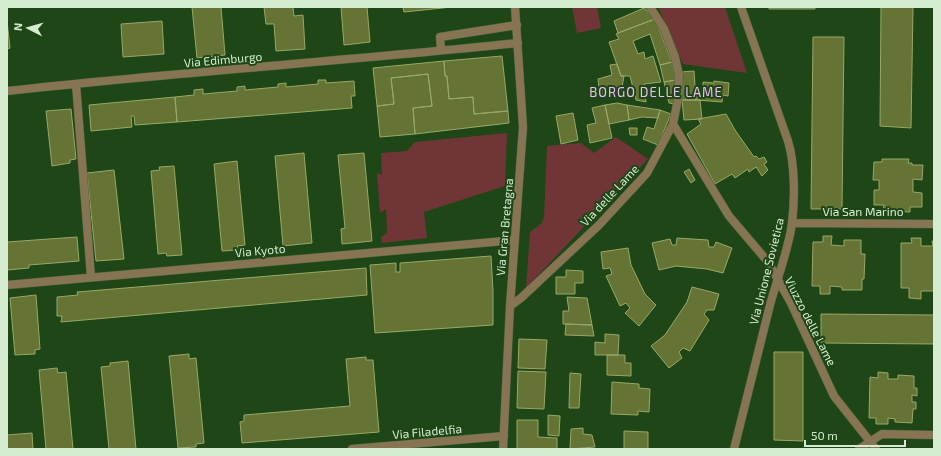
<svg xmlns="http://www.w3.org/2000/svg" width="941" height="456" font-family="'Exo 2',sans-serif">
<rect width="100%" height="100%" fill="#1e4616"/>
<!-- green -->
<path fill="#703637" d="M 572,7 L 597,7 L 601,28 L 577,33 Z
M 658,7 L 725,7 L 747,73 L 683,64 Z
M 507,133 L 505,186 L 424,212 L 427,238 L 382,243 L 381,237 L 387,233 L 386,209 L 380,213 L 377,173 L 382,175 L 381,153 L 407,151 L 415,142 Z
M 616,137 L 648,159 L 526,288 L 530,232 L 542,223 L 544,217 L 547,146 L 581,143 L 594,153 Z"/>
<!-- building -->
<path fill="#657435" stroke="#98a868" d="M 192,7 L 221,7 L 225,55 L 197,58 Z
M 264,7 L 293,7 L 294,16 L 303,15 L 305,49 L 276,51 L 274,24 L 266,24 Z
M 341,7 L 367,7 L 370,42 L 344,45 Z
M 403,7 L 452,7 L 404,12 Z
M 769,7 L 815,7 L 815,9 L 769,9 Z
M 881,7 L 913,7 L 911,128 L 880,126 Z
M 644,8 L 655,19 L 618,33 L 614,21 Z
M 655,19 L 672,62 L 660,65 L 650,34 L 633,41 L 638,54 L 644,52 L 645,59 L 653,56 L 661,82 L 644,84 L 646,102 L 636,100 L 630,76 L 621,76 L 609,42 L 619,39 L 616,34 L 618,33 Z
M 7,21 L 10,48 L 7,49 Z
M 162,21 L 164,54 L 123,57 L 121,24 Z
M 813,37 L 844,37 L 842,209 L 811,209 Z
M 502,56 L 508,111 L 474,114 L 473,97 L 449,99 L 447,76 L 445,76 L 444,61 Z
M 444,61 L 445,76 L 447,76 L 449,99 L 473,97 L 474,114 L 508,111 L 509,123 L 415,134 L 413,108 L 432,106 L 428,74 L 391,78 L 394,104 L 377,106 L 373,68 Z
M 672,62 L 676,80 L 664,82 L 660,65 Z
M 617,64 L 621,76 L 624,76 L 621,93 L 600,95 L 598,79 L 612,75 L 610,65 Z
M 694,71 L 696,100 L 682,100 L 683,87 L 681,72 Z
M 428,74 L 432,106 L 413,108 L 415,134 L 380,137 L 377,106 L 394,104 L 391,78 Z
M 318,80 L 326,80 L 326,83 L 354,81 L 355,96 L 351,96 L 352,108 L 177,122 L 175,97 L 194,95 L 194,90 L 203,89 L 203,94 L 237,91 L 237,87 L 245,86 L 245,90 L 278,87 L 278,84 L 286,83 L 286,87 L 318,84 Z
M 676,80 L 674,104 L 669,103 L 664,82 Z
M 714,81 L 729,83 L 728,96 L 723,95 L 722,102 L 696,100 L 695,91 L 703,92 L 703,82 L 714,83 Z
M 175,97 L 177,122 L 135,125 L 134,116 L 131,116 L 132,127 L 91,131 L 89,105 Z
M 682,100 L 700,100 L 702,119 L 684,120 Z
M 617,103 L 627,105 L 629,120 L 609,124 L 605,105 Z
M 605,105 L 612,138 L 590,143 L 587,125 L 596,123 L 592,108 Z
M 627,105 L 660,110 L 658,118 L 642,117 L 629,120 Z
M 71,109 L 76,159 L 70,160 L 70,163 L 52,166 L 46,111 Z
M 660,110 L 671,114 L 658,145 L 643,139 L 647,127 L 654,129 Z
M 573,113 L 578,140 L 561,144 L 556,116 Z
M 726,114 L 735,130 L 754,157 L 756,156 L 759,159 L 764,157 L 767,162 L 764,164 L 768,170 L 762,176 L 756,167 L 749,172 L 748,169 L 735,178 L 732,174 L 715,184 L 687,134 L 701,124 L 698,119 Z
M 629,128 L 637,128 L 637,135 L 630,135 Z
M 304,153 L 312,243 L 283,246 L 275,156 Z
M 364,153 L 372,241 L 342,244 L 341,229 L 345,228 L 338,155 Z
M 882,159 L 909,159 L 908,163 L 912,163 L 912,165 L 923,165 L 922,180 L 913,179 L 913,192 L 922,193 L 922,207 L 910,207 L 910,212 L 883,211 L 884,205 L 874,205 L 874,190 L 879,190 L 879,180 L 873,180 L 874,162 L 882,162 Z
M 237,161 L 245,245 L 237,246 L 238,250 L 222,251 L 214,164 Z
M 174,166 L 182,255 L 167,256 L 166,253 L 158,254 L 151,171 L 160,170 L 159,167 Z
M 689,169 L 695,180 L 691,183 L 684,172 Z
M 114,170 L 124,259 L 96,261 L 87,173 Z
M 823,236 L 832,236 L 831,245 L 844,246 L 844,240 L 861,240 L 861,254 L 865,254 L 864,279 L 862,279 L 862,290 L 842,290 L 842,287 L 830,286 L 830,294 L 820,294 L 820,286 L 812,286 L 813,242 L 823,242 Z
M 77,237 L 79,261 L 29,265 L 29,268 L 7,270 L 7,242 Z
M 677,238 L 708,240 L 709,247 L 714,247 L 716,242 L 732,248 L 723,273 L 707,269 L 676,266 L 659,270 L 652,243 L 670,239 L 672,245 L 676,245 Z
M 911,238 L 921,238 L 921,246 L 933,246 L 932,241 L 934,241 L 934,291 L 921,291 L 921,299 L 909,298 L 909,288 L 901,288 L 901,243 L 912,243 Z
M 628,248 L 631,265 L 645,294 L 656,305 L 639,326 L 625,313 L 630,308 L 626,303 L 620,306 L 606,276 L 612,274 L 610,268 L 603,269 L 601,252 Z
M 491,256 L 493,291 L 493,325 L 375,333 L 370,265 L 396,263 L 396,272 L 400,272 L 400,263 Z
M 366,268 L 367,295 L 61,322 L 62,316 L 57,316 L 57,297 L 78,295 L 77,292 Z
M 566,270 L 583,271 L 583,283 L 575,283 L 575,294 L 556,294 L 556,277 L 566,277 Z
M 692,287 L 719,294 L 714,310 L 707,310 L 704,314 L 709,320 L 690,351 L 683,348 L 679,352 L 682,358 L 669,368 L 651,346 L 665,335 L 687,302 Z
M 36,295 L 40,349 L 35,350 L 35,354 L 15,355 L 10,298 Z
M 567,297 L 587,298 L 592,325 L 563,324 L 563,311 L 569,311 Z
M 821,314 L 934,315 L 934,344 L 821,343 Z
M 566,324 L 592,325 L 594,336 L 565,335 Z
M 605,334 L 619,335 L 618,355 L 595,355 L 595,342 L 605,343 Z
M 519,339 L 547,340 L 545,369 L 518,368 Z
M 774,352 L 803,352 L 803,441 L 774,440 Z
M 189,354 L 189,359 L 196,358 L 204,443 L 196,444 L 196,447 L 178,448 L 169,356 Z
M 607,355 L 625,355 L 625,363 L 631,363 L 631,376 L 607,375 Z
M 366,357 L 366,360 L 373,360 L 379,432 L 242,443 L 240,422 L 244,421 L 244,415 L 350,406 L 346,359 Z
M 128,361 L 136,449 L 109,449 L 101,367 L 110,366 L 110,363 Z
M 57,368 L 58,373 L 66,372 L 73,449 L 46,449 L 39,370 Z
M 518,371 L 546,372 L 544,409 L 517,408 Z
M 878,372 L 888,373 L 888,379 L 898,379 L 898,375 L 914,376 L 914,388 L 917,388 L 917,396 L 912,395 L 912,402 L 916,402 L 916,409 L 913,409 L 912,423 L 895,422 L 895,419 L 888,418 L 888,424 L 876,424 L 876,418 L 869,418 L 870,377 L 878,378 Z
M 570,373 L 581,374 L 579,408 L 569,408 Z
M 612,382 L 639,384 L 639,388 L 650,389 L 649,412 L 638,411 L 638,415 L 611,414 Z
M 548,415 L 560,416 L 559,436 L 548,435 Z
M 517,420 L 538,420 L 538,437 L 557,438 L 557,449 L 517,449 Z
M 583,428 L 583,434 L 592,435 L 595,447 L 570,449 L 571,429 Z
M 624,431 L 648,432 L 648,449 L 624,449 Z
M 32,433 L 33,449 L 7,449 L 7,435 Z"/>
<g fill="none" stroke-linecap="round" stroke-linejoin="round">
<defs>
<path id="street" d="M 441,50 L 440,37 L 517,25
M 76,84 L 91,277
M 7,91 C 177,72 348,61 518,43
M 673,124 L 729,216 L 768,262 L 791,303 L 834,396 L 876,449
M 792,223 L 934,224
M 7,285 L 515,240
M 510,306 L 521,298 L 599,225 L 647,173 L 673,124 L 678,99 L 679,75 L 675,57 L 664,29 L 650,7
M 352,449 L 504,436
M 503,449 L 510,306 L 523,127 L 515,7
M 734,449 C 746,401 758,353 770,305 C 777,279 789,248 792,223 C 795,199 795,164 788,141 L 741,7
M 859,449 L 882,434 L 934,435"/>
</defs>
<!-- street casing -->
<use href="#street" stroke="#3f6437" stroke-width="9"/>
<!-- street -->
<use href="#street" stroke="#877453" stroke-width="8"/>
</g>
<g text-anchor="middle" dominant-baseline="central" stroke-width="4" stroke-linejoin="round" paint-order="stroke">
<!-- street labels -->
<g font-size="12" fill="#d5ecd0" stroke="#1e4616">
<text transform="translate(223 59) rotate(-5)">Via Edimburgo</text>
<text transform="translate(609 195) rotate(-47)">Via delle Lame</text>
<text x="863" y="211">Via San Marino</text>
<text transform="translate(504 227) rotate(-85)">Via Gran Bretagna</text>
<text transform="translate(260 250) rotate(-5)">Via Kyoto</text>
<text transform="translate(766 271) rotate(-76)">Via Unione Sovietica</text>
<text transform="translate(811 321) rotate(63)">Viuzzo delle Lame</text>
<text transform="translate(427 431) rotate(-5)">Via Filadelfia</text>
</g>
<!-- neighbourhood labels -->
<g font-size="13" letter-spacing="1" fill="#f0bdfb" stroke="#1e4616">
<text x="656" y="92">BORGO DELLE LAME</text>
</g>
</g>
<!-- border -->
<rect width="941" height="456" fill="none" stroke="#d5ecd0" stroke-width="16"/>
<!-- north arrow -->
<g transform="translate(28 28) rotate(276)" stroke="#1e4616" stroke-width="3" paint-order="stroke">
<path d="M0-3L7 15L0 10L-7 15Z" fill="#d5ecd0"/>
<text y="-6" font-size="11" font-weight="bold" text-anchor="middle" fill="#d5ecd0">N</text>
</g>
<!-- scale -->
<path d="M805 440v6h100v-6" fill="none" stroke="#d5ecd0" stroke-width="2"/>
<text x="811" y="440" font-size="12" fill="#d5ecd0" stroke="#1e4616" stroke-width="3" paint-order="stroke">50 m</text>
</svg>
